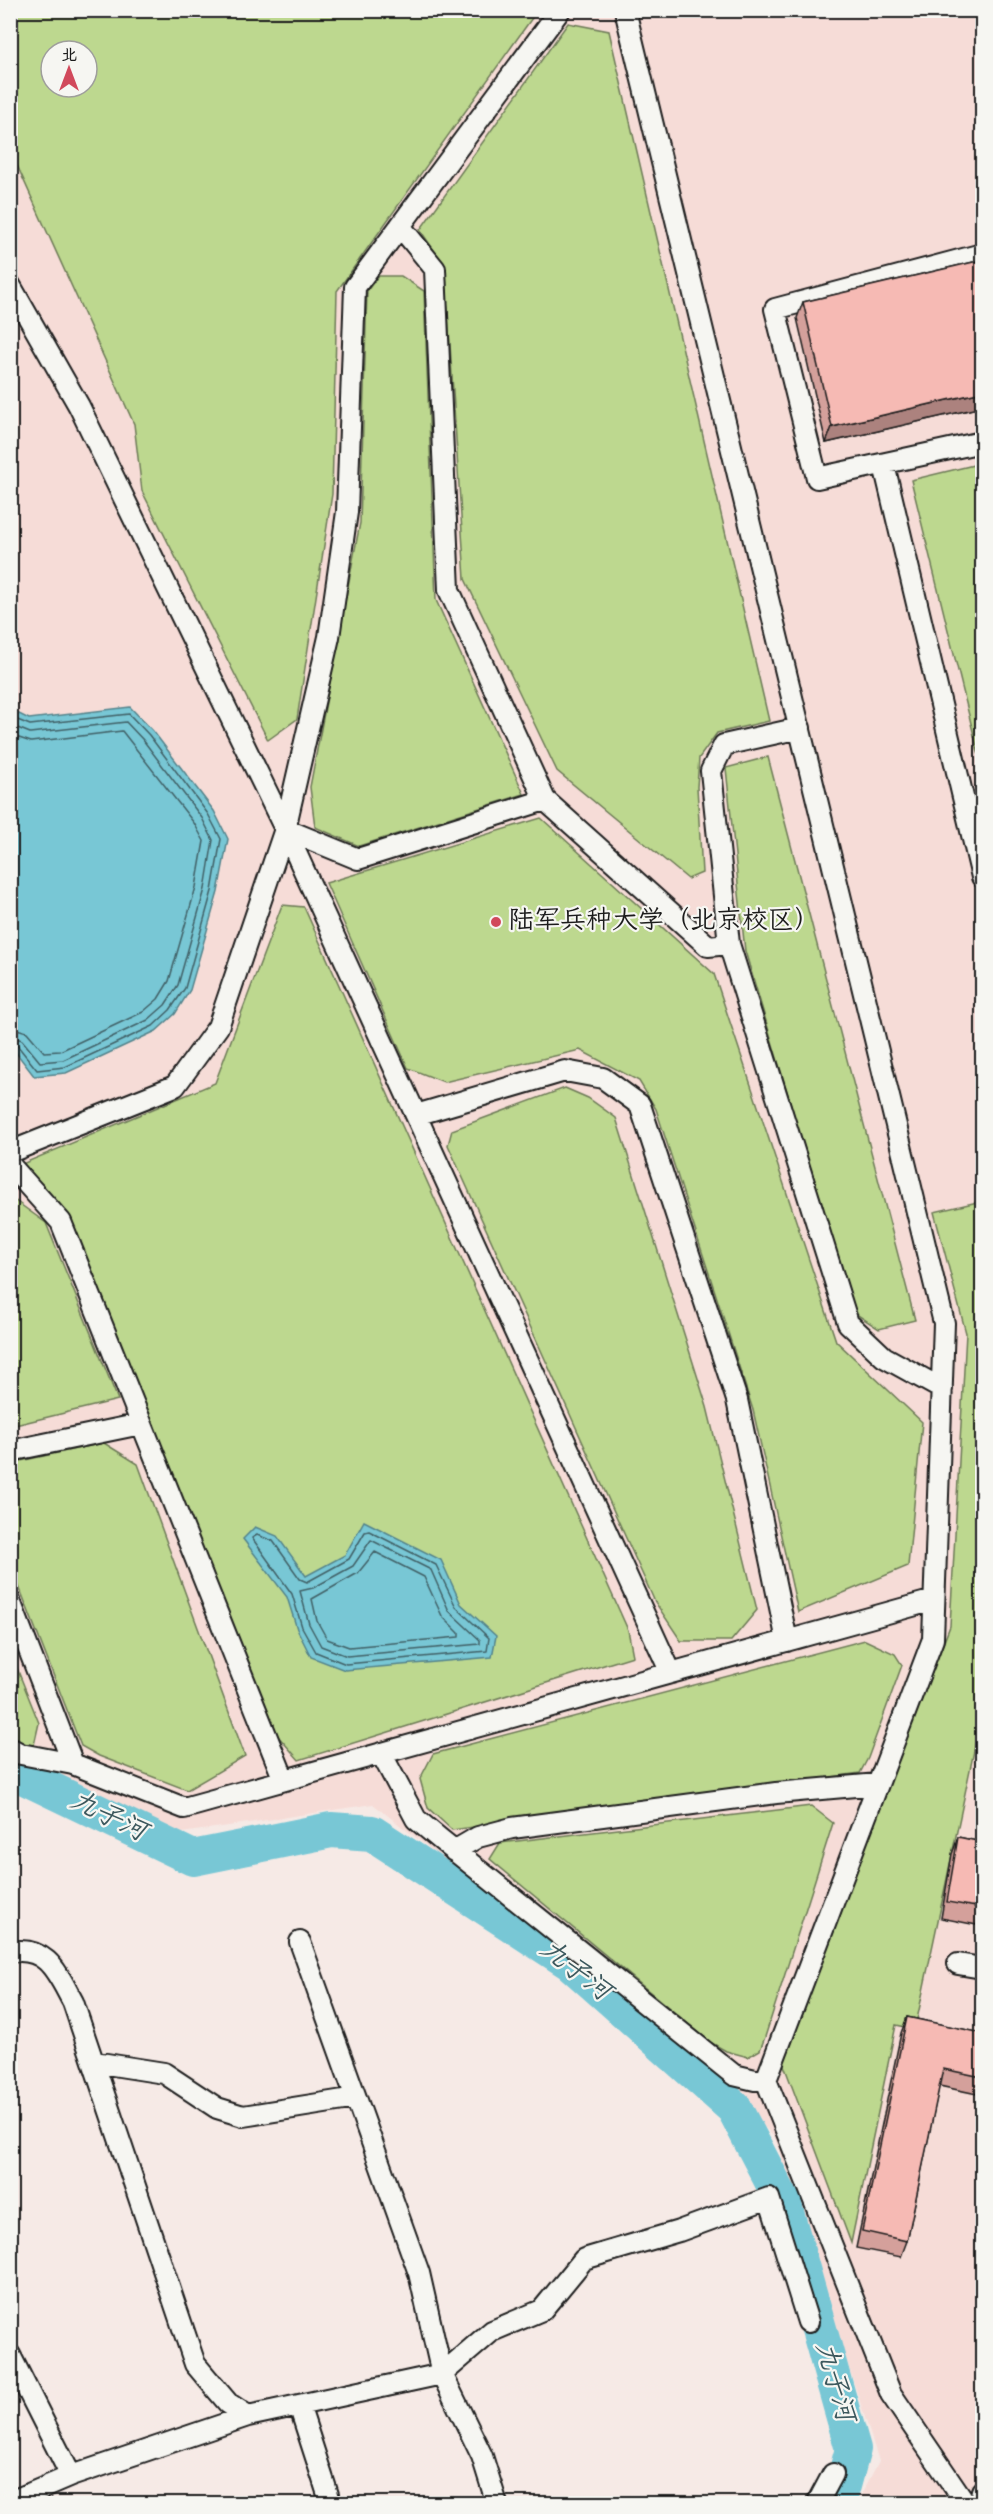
<svg xmlns="http://www.w3.org/2000/svg" width="993" height="2514" font-family="'Indie Flower','LXGW WenKai TC',sans-serif">
<rect width="100%" height="100%" fill="#f6eae6"/>
<filter id="ink" filterUnits="userSpaceOnUse"><feTurbulence type="fractalNoise" baseFrequency=".0167" numOctaves="2"/><feDisplacementMap in="SourceGraphic" scale="12" xChannelSelector="R" yChannelSelector="G"/><feConvolveMatrix kernelMatrix="1 2 1 2 8 2 1 2 1" color-interpolation-filters="sRGB"/></filter>
<g filter="url(#ink)">
<!-- built -->
<path fill="#f6dcd7" fill-rule="evenodd" d="M 11,11 L 982,11 L 982,2503 L 857,2503 L 879,2461 L 775,2138 L 711,2070 L 373,1804 L 175,1834 L 11,1758 ZM 51,51 L 87,51 L 87,87 L 51,87 Z"/>
<!-- green -->
<path fill="#bdd88f" stroke="#6c7a56" stroke-width="1.5" fill-rule="evenodd" d="M 10,11 L 537,11 L 337,291 L 332,494 L 297,719 L 268,740 L 142,491 L 134,424 L 11,152 ZM 51,51 L 87,51 L 87,87 L 51,87 Z
M 568,23 L 609,31 L 769,721 L 717,733 L 699,758 L 697,787 L 702,873 L 688,879 L 557,771 L 465,579 L 445,266 L 420,230 Z
M 378,276 L 401,276 L 424,291 L 436,600 L 524,794 L 359,846 L 315,827 L 310,787 L 360,523 L 367,291 Z
M 982,463 L 982,768 L 911,480 Z
M 768,757 L 915,1320 L 879,1329 L 853,1312 L 745,951 L 726,768 Z
M 541,818 L 714,974 L 836,1341 L 922,1422 L 908,1566 L 798,1612 L 753,1410 L 656,1109 L 639,1081 L 580,1050 L 444,1082 L 408,1068 L 326,883 Z
M 282,905 L 304,907 L 628,1630 L 633,1656 L 299,1760 L 277,1735 L 70,1220 L 22,1164 L 215,1083 Z
M 565,1088 L 588,1098 L 616,1118 L 707,1407 L 757,1610 L 731,1641 L 681,1641 L 655,1602 L 448,1145 L 452,1130 Z
M 10,1197 L 46,1223 L 118,1400 L 11,1426 Z
M 982,1201 L 982,1713 L 915,2029 L 896,2025 L 851,2243 L 782,2060 L 950,1626 L 966,1333 L 934,1212 Z
M 104,1443 L 138,1464 L 245,1756 L 187,1790 L 99,1756 L 81,1746 L 11,1566 L 11,1463 Z
M 865,1640 L 895,1654 L 902,1665 L 868,1758 L 860,1773 L 452,1830 L 428,1808 L 420,1779 L 433,1754 Z
M 10,1651 L 39,1723 L 34,1745 L 24,1745 L 11,1737 Z
M 811,1806 L 833,1823 L 765,2037 L 760,2050 L 748,2057 L 726,2051 L 710,2042 L 490,1859 L 500,1843 Z"/>
<!-- water -->
<path fill="#78c7d5" stroke="#53838b" stroke-width="1.5" d="M 130,707 L 153,731 L 214,811 L 228,839 L 218,892 L 190,990 L 175,1014 L 156,1031 L 66,1073 L 34,1076 L 11,1046 L 11,710 L 29,719 Z
M 364,1521 L 441,1560 L 461,1604 L 496,1636 L 492,1657 L 345,1670 L 311,1657 L 297,1629 L 287,1597 L 243,1539 L 255,1527 L 277,1536 L 306,1576 L 345,1555 Z"/>
<g fill="none" stroke-linecap="round" stroke-linejoin="round">
<!-- shore -->
<path stroke="#416066" stroke-width="1.5" d="M 10,717 L 30,725 L 129,714 L 149,735 L 208,814 L 221,839 L 212,891 L 185,988 L 170,1010 L 153,1026 L 65,1067 L 37,1070 L 17,1045 L 10,1043
M 10,725 L 30,733 L 126,722 L 143,740 L 202,818 L 213,840 L 205,889 L 178,985 L 165,1005 L 148,1020 L 63,1060 L 40,1062 L 22,1040 L 10,1036
M 10,735 L 31,742 L 122,731 L 194,823 L 204,841 L 196,887 L 169,981 L 158,999 L 143,1012 L 60,1051 L 44,1052 L 27,1032 L 10,1027
M 369,1531 L 436,1565 L 456,1607 L 489,1638 L 487,1651 L 346,1664 L 316,1652 L 302,1627 L 292,1594 L 252,1538 L 257,1535 L 273,1541 L 300,1579 L 307,1582 L 349,1559 L 365,1532 Z
M 371,1540 L 431,1570 L 449,1611 L 480,1640 L 480,1644 L 347,1656 L 321,1646 L 309,1624 L 300,1591 L 313,1588 L 353,1566 Z
M 375,1552 L 424,1577 L 442,1616 L 459,1633 L 459,1637 L 349,1647 L 327,1639 L 317,1621 L 312,1599 L 358,1573 Z"/>
<!-- river -->
<path stroke="#78c7d5" stroke-width="36" d="M 10,1770 L 193,1858 L 331,1830 L 372,1833 L 571,1963 L 734,2108 L 783,2202 L 853,2449 L 838,2504"/>
<defs>
<path id="minor" d="M 625,10 L 944,1323 L 933,1639 L 766,2080 L 891,2394 L 966,2504
M 400,226 L 435,269 L 449,590 L 545,800 L 708,946 L 729,944
M 982,254 L 775,309 L 817,478 L 982,442
M 10,285 L 79,406 L 285,829 L 671,1673
M 884,465 L 982,877
M 800,728 L 724,745 L 711,771 L 729,944 L 848,1323 L 884,1357 L 942,1389
M 285,829 L 358,859 L 545,800
M 416,1115 L 565,1071 L 603,1078 L 640,1105 L 737,1400 L 787,1641
M 10,1152 L 175,1086 L 218,1027 L 285,829 L 329,637 L 347,512 L 355,287 L 560,10
M 10,1165 L 61,1222 L 284,1780
M 10,1451 L 141,1424
M 10,1601 L 73,1764
M 10,1748 L 21,1754 L 73,1764 L 184,1808 L 934,1600
M 381,1753 L 416,1819 L 440,1839 L 734,2075 L 755,2080 L 766,2080
M 454,1851 L 478,1837 L 512,1828 L 776,1793 L 878,1784
M 300,1942 L 419,2273 L 442,2374 L 482,2456 L 497,2504
M 10,1952 C 48,1945 58,1975 73,2002 L 195,2364 L 228,2403 L 248,2416
M 958,1964 L 982,1968
M 94,2062 L 164,2073 L 217,2108 L 243,2116 L 356,2098
M 10,2355 L 71,2476
M 299,2405 L 331,2504
M 10,2502 L 71,2476 L 248,2416 L 442,2374 L 492,2331 L 542,2310 L 584,2259 L 679,2231 L 769,2198 L 808,2322
M 817,2504 L 833,2474
M 979,2504 L 982,2491"/>
</defs>
<!-- minor casing -->
<use href="#minor" stroke="#1c1c1c" stroke-width="24"/>
<!-- minor -->
<use href="#minor" stroke="#f6f6f2" stroke-width="20"/>
</g>
<!-- wall -->
<path fill="#d4a09b" stroke="#1c1c1c" stroke-width="1.5" d="M 982,260 L 982,407 L 826,443 L 797,318 L 803,302 Z
M 958,1837 L 982,1842 L 982,1926 L 941,1918 L 952,1854 Z
M 907,2017 L 982,2033 L 982,2095 L 939,2086 L 907,2241 L 901,2257 L 856,2248 L 901,2033 Z"/>
<!-- shaded-wall -->
<path fill="#ac827e" stroke="#1c1c1c" stroke-width="1.5" d="M 982,392 L 982,407 L 826,443 L 832,427 Z"/>
<!-- building -->
<path fill="#f6bab4" stroke="#1c1c1c" stroke-width="1.5" d="M 982,260 L 982,392 L 832,427 L 803,302 Z
M 958,1837 L 982,1842 L 982,1908 L 947,1902 Z
M 907,2017 L 982,2033 L 982,2077 L 943,2069 L 907,2241 L 862,2231 Z"/>
</g>
<!-- markers -->
<circle fill="#d1495b" stroke="#f6f6f2" stroke-width="2" cx="496" cy="922" r="6"/>
<g text-anchor="middle" dominant-baseline="central" stroke-width="4.5" stroke-linejoin="round" paint-order="stroke">
<!-- poi labels -->
<g font-size="26" fill="#1c1c1c" stroke="#f6f6f2" text-anchor="start">
<text x="508" y="922">陆军兵种大学（北京校区）</text>
</g>
<!-- water labels -->
<g font-size="27" font-style="italic" fill="#3c585d" stroke="#f6f6f2">
<text transform="translate(108 1817) rotate(26)">九子河</text>
<text transform="translate(575 1971) rotate(38)">九子河</text>
<text transform="translate(834 2382) rotate(74)">九子河</text>
</g>
</g>
<!-- margin -->
<rect width="993" height="2514" fill="none" stroke="#f6f6f2" stroke-width="36"/>
<rect x="18" y="18" width="957" height="2478" fill="none" stroke="#1c1c1c" stroke-width="2" filter="url(#ink)"/>
<!-- north arrow -->
<g transform="translate(69 69)"><circle r="28" fill="#f6f6f2" stroke="#9f9f9c" stroke-width="1.5"/>
<path d="M0-4.5L10 22L0 15L-10 22Z" fill="#d1495b"/>
<text y="-9" font-size="16" font-weight="bold" text-anchor="middle" fill="#1c1c1c">北</text>
</g>
</svg>
